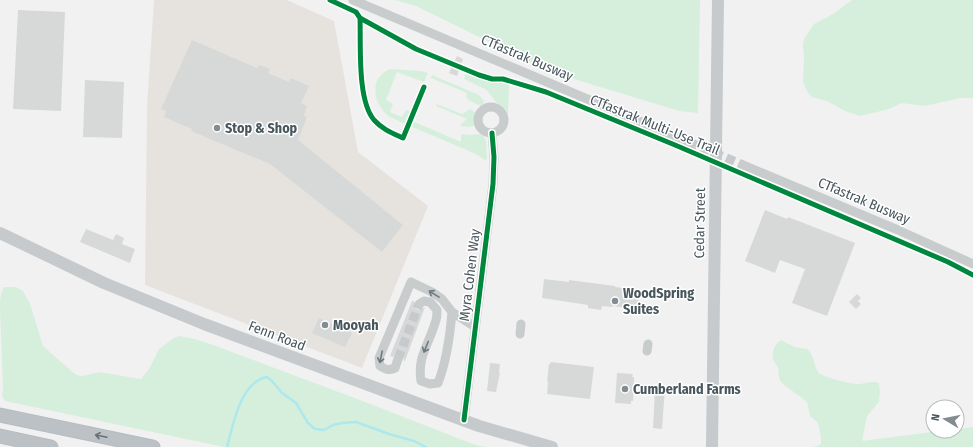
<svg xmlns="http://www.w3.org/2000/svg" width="973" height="447" font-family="'Fira Sans Condensed',sans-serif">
<rect width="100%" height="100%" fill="#f1f1f1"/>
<!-- commercial -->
<path fill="#e6e3df" d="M 154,0 L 287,0 L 334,21 L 358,152 L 428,206 L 362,368 L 145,285 L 147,107 Z"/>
<!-- green -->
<path fill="#d6efdc" d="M 395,0 L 700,0 L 698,113 L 679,111 L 551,72 L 416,6 Z
M 852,0 L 973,0 L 973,98 L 960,98 L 925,106 L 902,103 L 889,109 L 860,116 L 845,111 L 827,101 L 812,97 L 808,93 L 803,82 L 804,57 L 803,45 L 804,39 L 814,24 L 833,14 Z
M 390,69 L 421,71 L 428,73 L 424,82 L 397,72 L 386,100 L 393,104 L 390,112 L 402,117 L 406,110 L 411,112 L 406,124 C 399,121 392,119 386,114 C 372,100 370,77 390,69 Z
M 466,72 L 490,81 L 494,81 L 509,83 L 508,116 L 506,110 L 494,100 L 487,90 L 464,79 Z
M 432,75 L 479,95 L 484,101 L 483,104 L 481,106 L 468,100 L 466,96 L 467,93 L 431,78 Z
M 437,104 L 462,114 L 470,109 L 476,113 L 474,126 L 468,127 L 461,126 L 461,124 L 467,119 L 436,106 Z
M 412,121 L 461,142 L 461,134 L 470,135 L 480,134 L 484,136 L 486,141 L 487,159 L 485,160 L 476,154 L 410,126 Z
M 4,287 L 16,287 L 23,291 L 30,304 L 43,346 L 76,375 L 82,376 L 99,372 L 141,379 L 149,369 L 159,349 L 174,338 L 179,336 L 195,339 L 216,346 L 360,400 L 473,444 L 485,447 L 224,447 L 5,401 L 2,396 L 3,389 L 0,308 C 0,301 0,293 4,287 Z
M 781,340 L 795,347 L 807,349 C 815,356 813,366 819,373 C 823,377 851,384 857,384 C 866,384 869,380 879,383 L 880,392 L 879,402 L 867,416 L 862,441 L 940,431 L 957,431 L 957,429 L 973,427 L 973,447 L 812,447 L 817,446 L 821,444 L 821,438 L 818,423 L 810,416 L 807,402 C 800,396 791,390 784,385 C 778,381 779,374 778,368 C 777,365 774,362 773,359 C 771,352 775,344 781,340 Z"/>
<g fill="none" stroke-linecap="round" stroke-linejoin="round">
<!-- stream -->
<path stroke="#ace8ec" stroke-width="2.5" d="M 227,447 C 233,425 240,382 267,377 L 272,381 L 282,393 L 296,403 L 308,423 L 315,429 L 324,430 L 333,425 L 342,423 L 356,422 L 389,434 L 414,441 L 426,447"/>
</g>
<!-- building -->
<path fill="#d7d9d9" d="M 18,10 L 65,12 L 61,111 L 13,109 Z
M 192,40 L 257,68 L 259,65 L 270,69 L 268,73 L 289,82 L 291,78 L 309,86 L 301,103 L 307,106 L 304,116 L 307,117 L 298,140 L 403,225 L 382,252 L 270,164 L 191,131 L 192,129 L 164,117 L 166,111 L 161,109 Z
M 457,56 L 463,59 L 457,76 L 449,73 Z
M 85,80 L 124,82 L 122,138 L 83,137 Z
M 765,210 L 787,219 L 788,217 L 855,243 L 827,316 L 792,303 L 805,269 L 780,260 L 775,273 L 745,261 Z
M 86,229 L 113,240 L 116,234 L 124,238 L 122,244 L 135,249 L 130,263 L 80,242 Z
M 544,279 L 569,282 L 569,280 L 615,286 L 615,287 L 636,290 L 635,297 L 639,298 L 637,309 L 612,306 L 612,307 L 602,306 L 601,310 L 588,308 L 588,305 L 542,298 Z
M 857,294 L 861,298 L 858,301 L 861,304 L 856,309 L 849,302 Z
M 412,301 L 414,301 L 414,307 L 416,309 L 419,310 L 425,307 L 405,361 L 404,361 L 403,355 L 400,353 L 396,353 L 393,357 L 390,356 Z
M 319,318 L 352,333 L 345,347 L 312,333 Z
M 551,362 L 594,367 L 590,399 L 547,394 L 548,382 L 547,381 L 549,364 L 550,364 Z
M 490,363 L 500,364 L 499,373 L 500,373 L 496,392 L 487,391 Z
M 617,373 L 633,374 L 632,377 L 634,377 L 633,401 L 631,401 L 631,404 L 615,403 Z
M 655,388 L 665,388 L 662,429 L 653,428 Z"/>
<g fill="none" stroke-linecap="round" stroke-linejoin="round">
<!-- minor-tunnel -->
<path stroke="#c7cacc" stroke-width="9" stroke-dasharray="9 4.5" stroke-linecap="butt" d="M 689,142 L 743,165
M 398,359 L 419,304"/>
<defs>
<path id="highway" d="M 0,415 L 153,447
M 0,436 L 51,447"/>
</defs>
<!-- highway casing -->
<use href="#highway" stroke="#b6bcc0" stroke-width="15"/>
<!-- minor -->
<path stroke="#c8cccd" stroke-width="9" d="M 353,0 L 689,142
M478 120a13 13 0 1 1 26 0a13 13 0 1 1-26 0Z
M 743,165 L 898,230 L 973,264
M 419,304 L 424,301 L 430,302 L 437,310 C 437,314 437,319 435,323 C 429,344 417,357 421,381 L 430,384 L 438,383 C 447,360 450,336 452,312
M 520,334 L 521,324
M 647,351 L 648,344
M 398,359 L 395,368 C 388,371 385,369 380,366 L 379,358 L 411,282 L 432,292 L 442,299 L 452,312 L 475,327
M 464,420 L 493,184 L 494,157 L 492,133"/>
<!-- major -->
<path stroke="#c6cacc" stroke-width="12" d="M 0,233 L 104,283 L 204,324 L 479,426 L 552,447
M 712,447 L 718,0"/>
<!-- highway -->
<use href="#highway" stroke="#bbc1c4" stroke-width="13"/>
<defs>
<path id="cycleway" d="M 330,0 L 356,12 L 360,18 L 416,49 L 479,75 L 492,79 L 503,79 L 546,92 L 675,145 L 948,262 L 973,275
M 360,18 C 361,45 357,100 374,120 C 382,129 392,133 403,138 L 424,87
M 464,420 L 493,184 L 494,157 L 492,133"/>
</defs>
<!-- cycleway casing -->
<use href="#cycleway" stroke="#fff" stroke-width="8"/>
<!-- cycleway -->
<use href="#cycleway" stroke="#00873e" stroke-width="5"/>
</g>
<!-- one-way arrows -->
<defs><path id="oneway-shaft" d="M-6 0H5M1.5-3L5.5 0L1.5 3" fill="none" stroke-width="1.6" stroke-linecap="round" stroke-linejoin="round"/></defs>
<g stroke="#6e797f">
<use href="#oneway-shaft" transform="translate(434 294) rotate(-148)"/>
<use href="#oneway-shaft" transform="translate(426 347) rotate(112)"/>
<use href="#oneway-shaft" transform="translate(381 357) rotate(101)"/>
</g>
<use stroke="#657177" href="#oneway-shaft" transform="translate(101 436) rotate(-168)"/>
<!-- markers -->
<g fill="#838c91" stroke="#fff" stroke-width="1.5">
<circle cx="217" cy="128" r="4"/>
<circle cx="615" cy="301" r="4"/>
<circle cx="325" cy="325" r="4"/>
<circle cx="625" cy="389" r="4"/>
</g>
<g text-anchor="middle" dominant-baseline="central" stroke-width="3" stroke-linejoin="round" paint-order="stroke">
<!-- street labels -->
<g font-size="14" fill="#48565d" stroke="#fff">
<text transform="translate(527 58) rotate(23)">CTfastrak Busway</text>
<text transform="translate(655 125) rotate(22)">CTfastrak Multi-Use Trail</text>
<text transform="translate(864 201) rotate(23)">CTfastrak Busway</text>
<text transform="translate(700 223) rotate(-89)">Cedar Street</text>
<text transform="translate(470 275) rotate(-83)">Myra Cohen Way</text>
<text transform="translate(277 336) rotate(21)">Fenn Road</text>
</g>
<!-- poi labels -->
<g font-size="14" font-weight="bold" fill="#48565d" stroke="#fff" text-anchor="start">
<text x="225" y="128">Stop &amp; Shop</text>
<text x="623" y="293">WoodSpring<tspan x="623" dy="16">Suites</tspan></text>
<text x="333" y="325">Mooyah</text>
<text x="633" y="389">Cumberland Farms</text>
</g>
</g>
<!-- north arrow -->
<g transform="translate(945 419) rotate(280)"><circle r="19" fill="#ffffff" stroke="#b6bbbe"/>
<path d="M0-3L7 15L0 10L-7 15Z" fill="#838c91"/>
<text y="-6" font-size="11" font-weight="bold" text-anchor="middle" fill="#48565d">N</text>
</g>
</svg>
